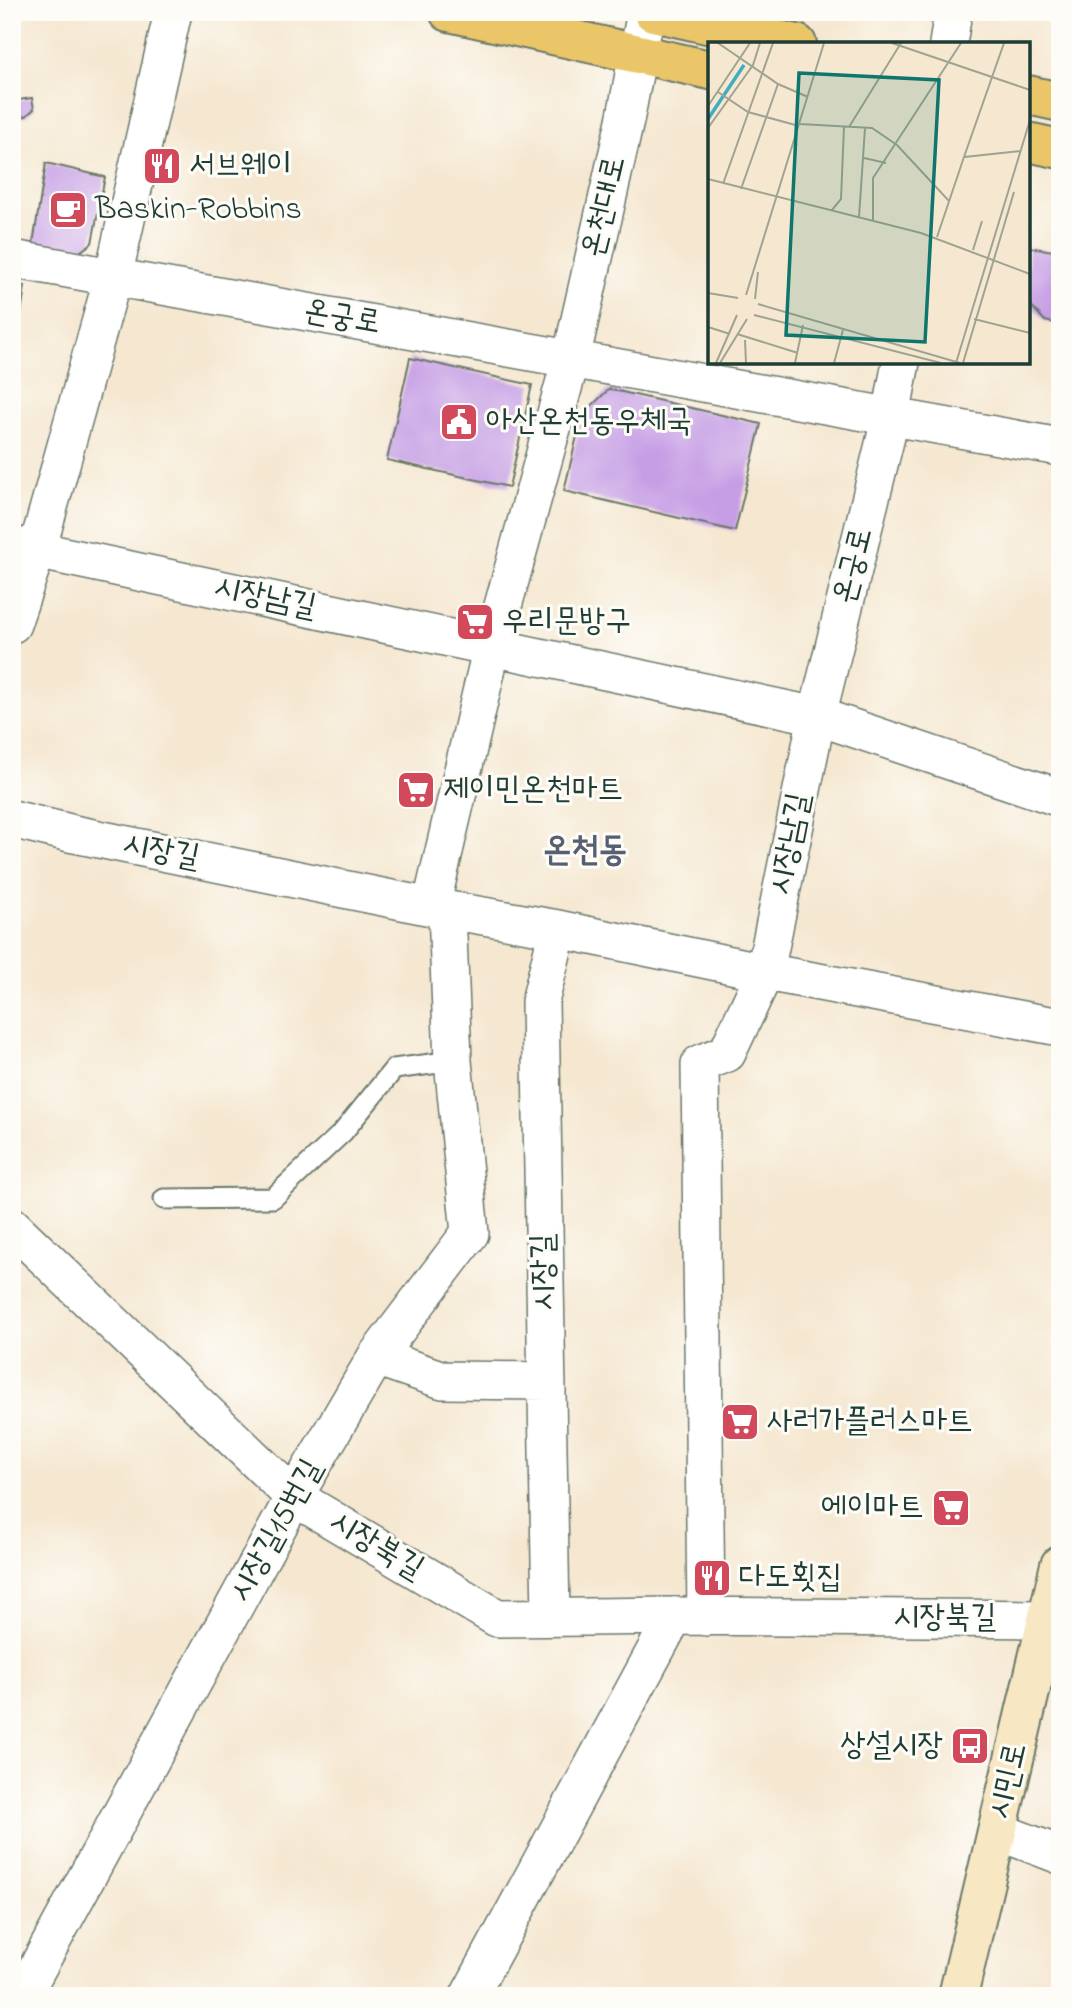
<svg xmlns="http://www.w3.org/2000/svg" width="1072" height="2008" font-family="'Indie Flower','Poor Story',sans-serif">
<rect width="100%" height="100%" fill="#fdfcf7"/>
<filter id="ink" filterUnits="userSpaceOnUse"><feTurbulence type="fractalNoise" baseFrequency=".0143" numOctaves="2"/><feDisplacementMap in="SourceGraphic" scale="14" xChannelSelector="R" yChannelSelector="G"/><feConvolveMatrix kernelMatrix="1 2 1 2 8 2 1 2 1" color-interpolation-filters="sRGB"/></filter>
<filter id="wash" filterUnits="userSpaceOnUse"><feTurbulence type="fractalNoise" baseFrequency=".00686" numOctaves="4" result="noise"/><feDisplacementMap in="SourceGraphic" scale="28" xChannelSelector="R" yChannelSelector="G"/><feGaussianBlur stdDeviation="1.57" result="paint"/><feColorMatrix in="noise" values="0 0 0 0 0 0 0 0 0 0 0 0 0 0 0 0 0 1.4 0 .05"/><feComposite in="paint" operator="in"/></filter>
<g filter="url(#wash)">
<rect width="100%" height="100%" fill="#f5e7d0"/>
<g id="blocks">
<!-- building -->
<path fill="#c69ee5" d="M 32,98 L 34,109 L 26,116 L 12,118 L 12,101 Z
M 46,163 L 105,177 L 92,243 L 73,257 L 32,250 Z
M 1028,247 L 1060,252 L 1060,324 L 1045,321 L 1028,302 Z
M 12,283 L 25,286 L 14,362 L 12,362 Z
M 410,358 L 532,385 L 509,487 L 387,460 Z
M 609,389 L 761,424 L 735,531 L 564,491 L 582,415 Z"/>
</g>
</g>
<g filter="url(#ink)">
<use href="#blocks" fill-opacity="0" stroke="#6a786b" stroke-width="2"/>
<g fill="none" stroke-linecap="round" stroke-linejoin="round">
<defs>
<path id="lane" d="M 164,1199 L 273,1198 L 343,1132 L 394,1069 L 453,1061"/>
<path id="street" d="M 948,44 L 953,12
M 12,259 L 1060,447
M 12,545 L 817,716 L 1060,798
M 12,624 L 37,550 L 113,277 L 173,12
M 12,819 L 74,834 L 431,907 L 558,929 L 765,972 L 1060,1027
M 431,907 L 492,646 L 571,359 L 625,121 L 646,12
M 12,1226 L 294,1497 L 497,1618 L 674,1616 L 1047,1619
M 376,1357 L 443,1380 L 547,1381
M 551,1617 L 540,1002 L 558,929
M 706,1617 L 700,1064 L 727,1053 L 765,972 L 817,716 L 891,416 L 901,362
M 997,1831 L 1060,1855
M 22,1996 L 294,1497 L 376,1357 L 470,1233 L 453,1061 L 447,910
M 469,1996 L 674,1616"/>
<path id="secondary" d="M 958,1996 L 1060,1565"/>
<path id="primary" d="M 449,12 L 710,70
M 653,12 L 797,44
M 1028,95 L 1060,102
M 1028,142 L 1060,149"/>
</defs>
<!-- lane casing -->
<use href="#lane" stroke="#6a786b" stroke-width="23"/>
<!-- street casing -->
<use href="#street" stroke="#6a786b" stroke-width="40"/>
<!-- secondary casing -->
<use href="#secondary" stroke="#6a786b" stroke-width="42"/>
<!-- primary casing -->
<use href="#primary" stroke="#6a786b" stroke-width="42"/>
<!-- lane -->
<use href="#lane" stroke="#fff" stroke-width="19"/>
<!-- street -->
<use href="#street" stroke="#fff" stroke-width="37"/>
<!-- secondary -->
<use href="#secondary" stroke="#f7e8c3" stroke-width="38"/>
<!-- primary -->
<use href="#primary" stroke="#eac669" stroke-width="38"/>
</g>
</g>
<!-- icons -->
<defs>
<symbol id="restaurant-square" viewBox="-11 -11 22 22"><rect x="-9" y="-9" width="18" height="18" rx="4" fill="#d1495b" stroke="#fdfcf7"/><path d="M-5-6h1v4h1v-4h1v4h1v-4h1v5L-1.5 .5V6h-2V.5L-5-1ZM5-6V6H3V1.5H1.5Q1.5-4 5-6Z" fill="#fff"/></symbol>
<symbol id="cafe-square" viewBox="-11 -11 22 22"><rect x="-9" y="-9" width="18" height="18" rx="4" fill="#d1495b" stroke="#fdfcf7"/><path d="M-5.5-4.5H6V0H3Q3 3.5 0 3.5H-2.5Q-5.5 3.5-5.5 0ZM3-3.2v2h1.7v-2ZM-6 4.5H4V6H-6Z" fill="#fff"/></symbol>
<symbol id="civic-square" viewBox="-11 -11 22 22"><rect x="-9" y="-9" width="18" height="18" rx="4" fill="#d1495b" stroke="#fdfcf7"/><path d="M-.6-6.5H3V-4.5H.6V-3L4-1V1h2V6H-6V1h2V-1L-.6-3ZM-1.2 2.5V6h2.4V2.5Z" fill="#fff"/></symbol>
<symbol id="supermarket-square" viewBox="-11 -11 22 22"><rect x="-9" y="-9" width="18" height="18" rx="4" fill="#d1495b" stroke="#fdfcf7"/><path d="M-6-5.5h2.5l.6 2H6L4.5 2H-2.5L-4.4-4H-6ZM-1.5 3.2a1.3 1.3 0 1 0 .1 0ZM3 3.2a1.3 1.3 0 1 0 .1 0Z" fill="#fff"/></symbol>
<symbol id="bus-square" viewBox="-11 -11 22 22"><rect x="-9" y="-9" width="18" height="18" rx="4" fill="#d1495b" stroke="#fdfcf7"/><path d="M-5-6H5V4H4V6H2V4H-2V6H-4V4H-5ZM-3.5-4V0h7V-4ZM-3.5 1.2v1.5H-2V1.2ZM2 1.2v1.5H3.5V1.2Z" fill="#fff"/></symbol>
</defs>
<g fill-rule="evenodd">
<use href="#restaurant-square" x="140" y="144" width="44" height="44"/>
<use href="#cafe-square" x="46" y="188" width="44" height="44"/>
<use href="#civic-square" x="437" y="400" width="44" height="44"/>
<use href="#supermarket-square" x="453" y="600" width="44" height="44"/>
<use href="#supermarket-square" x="394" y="768" width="44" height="44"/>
<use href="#supermarket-square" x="718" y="1400" width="44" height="44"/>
<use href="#supermarket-square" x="929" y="1486" width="44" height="44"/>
<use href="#restaurant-square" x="690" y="1556" width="44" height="44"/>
<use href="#bus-square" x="948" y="1724" width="44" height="44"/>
</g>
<g text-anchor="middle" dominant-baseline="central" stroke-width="6" stroke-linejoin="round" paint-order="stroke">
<!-- poi labels -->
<g font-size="32" fill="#1f3d34" stroke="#fdfcf7" text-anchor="start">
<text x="189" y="166">서브웨이</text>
<text x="95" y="210">Baskin-Robbins</text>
<text x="486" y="422">아산온천동우체국</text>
<text x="502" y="622">우리문방구</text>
<text x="443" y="790">제이민온천마트</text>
<text x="767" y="1422">사러가플러스마트</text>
<text x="924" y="1508" text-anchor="end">에이마트</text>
<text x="739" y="1578">다도횟집</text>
<text x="943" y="1746" text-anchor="end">상설시장</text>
</g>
<!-- street labels -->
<g font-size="32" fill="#1f3d34" stroke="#fdfcf7">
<text transform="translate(605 207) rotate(-77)">온천대로</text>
<text transform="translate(342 318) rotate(10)">온궁로</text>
<text transform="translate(854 566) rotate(-76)">온궁로</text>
<text transform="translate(265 598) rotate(12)">시장남길</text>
<text transform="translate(791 844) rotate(-79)">시장남길</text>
<text transform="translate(161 852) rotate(11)">시장길</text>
<text transform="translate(545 1272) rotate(-91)">시장길</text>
<text transform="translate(277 1531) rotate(-61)">시장길15번길</text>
<text transform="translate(376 1546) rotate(31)">시장북길</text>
<text x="945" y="1618">시장북길</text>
<text transform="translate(1009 1781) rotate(-77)">시민로</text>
</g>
<!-- quarter labels -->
<g font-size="35" font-weight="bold" fill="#595f72" stroke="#fdfcf7">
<text x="585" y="851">온천동</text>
</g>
</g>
<!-- overview -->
<g transform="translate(708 42)">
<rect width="322" height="322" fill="#f5e7d0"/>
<path fill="none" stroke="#41adc0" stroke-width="3.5" d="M 0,77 L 36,23"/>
<path fill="none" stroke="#9fa392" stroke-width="2" d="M 10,1 L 70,42 L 100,55M 184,1 L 322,48M 296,1 L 256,115 L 313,109M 10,50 L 40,70 L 91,84M 0,64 L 42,1M 92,82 L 164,86 L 189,103 L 241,159M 141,85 L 193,1M 0,86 L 45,23 L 52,1M 156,116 L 178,121M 0,137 L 213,191 L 322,232M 15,142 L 65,1M 33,147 L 70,42M 124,168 L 133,157 L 136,85M 151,175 L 157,86M 165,178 L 165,136 L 253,1M 229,195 L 256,115M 265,208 L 274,179M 0,251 L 30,256M 38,253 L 116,1M 47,257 L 50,230M 50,262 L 252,321M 46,273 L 233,321M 266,277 L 322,291M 0,285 L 22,292M 29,292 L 90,311M 37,298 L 38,321M 8,321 L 29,273M 12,321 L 39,277M 87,321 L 95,283M 126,321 L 135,288M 248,321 L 322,78M 255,321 L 306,150"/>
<path fill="#0f766e" fill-opacity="0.15" stroke="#0f766e" stroke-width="3.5" d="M 91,31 L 231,38 L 217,300 L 78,293 Z"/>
<rect width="322" height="322" fill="none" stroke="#1f3d34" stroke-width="3.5"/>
</g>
<!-- margin -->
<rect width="1072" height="2008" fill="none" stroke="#fdfcf7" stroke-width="42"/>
</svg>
